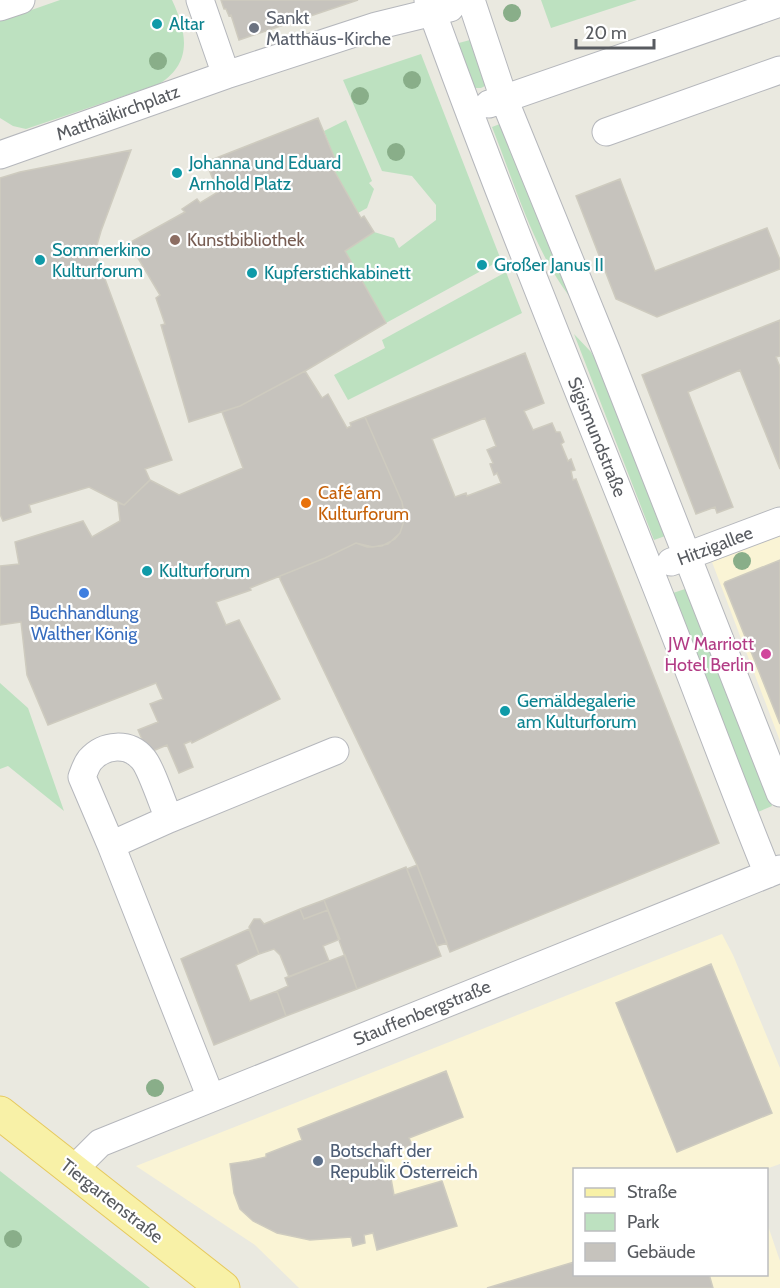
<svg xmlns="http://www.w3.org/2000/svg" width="780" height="1288" font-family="Cabin,sans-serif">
<rect width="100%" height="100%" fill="#eae9e0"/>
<!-- commercial -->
<path fill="#faf4d5" d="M 780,536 L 780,741 L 712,562 Z
M 722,934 L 733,955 L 780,1068 L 780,1164 L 763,1170 L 574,1170 L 574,1274 L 766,1274 L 767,1223 L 780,1261 L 780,1288 L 299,1288 L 255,1245 L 136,1166 Z"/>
<!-- green -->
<path fill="#bde1c0" d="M 60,0 L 172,0 C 187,32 193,63 159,84 L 26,129 L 13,126 L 0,118 L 0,21 Z
M 541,0 L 637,0 L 551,28 Z
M 470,40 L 486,81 L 485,86 L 481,88 L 473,88 L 455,44 Z
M 421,54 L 501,260 L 386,323 L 345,251 L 374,232 L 394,238 L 399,248 L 436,220 L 436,205 L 412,176 L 382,171 L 343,80 Z
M 346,120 L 372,181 L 369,183 L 374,189 L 367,208 L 358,213 L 332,167 L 337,164 L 324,131 Z
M 505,122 L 577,306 C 535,256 516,187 492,127 Z
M 506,272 L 522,313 L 348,400 L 334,375 L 385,348 L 382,340 Z
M 574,334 L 591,352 L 605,376 L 668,535 L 654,540 Z
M 688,588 L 772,806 L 758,812 L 673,593 Z
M 0,683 L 28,708 L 64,811 L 8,766 L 0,769 Z
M 0,1171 L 150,1288 L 0,1288 Z"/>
<!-- building -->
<path fill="#c6c3bd" stroke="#cecbbf" stroke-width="1.5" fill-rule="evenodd" d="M 221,0 L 358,0 L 239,40 L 231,15 L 229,16 L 226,9 L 224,9 Z
M 318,118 L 337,164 L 332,167 L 361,218 L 364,216 L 374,232 L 345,251 L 386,323 L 305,371 L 240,406 L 189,422 L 161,325 L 165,324 L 156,298 L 160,295 L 129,243 L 185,212 L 182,209 L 197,199 L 200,203 L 218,192 L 206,162 Z
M 131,150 L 101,231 L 95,252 L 172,460 L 145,469 L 150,480 L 124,505 L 89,487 L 29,505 L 31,512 L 3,521 L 0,514 L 0,178 L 20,172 Z
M 620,179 L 655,271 L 767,228 L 780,260 L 780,269 L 657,317 L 616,299 L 576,196 Z
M 780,320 L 780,356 L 776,357 L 780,367 L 780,469 L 740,370 L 688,392 L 733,507 L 717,513 L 715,507 L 696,514 L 642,375 Z
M 525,353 L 544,403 L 524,411 L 533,430 L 552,423 L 556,432 L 560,432 L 564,442 L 561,444 L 568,461 L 571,459 L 575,470 L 571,471 L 573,480 L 576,479 L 719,843 L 450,952 L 417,865 L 280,579 L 280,576 L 325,558 L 356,543 L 367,547 L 382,546 L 395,539 L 400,533 L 405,518 L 402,502 L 365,417 ZM 485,418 L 496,446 L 487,450 L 493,463 L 490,464 L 494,475 L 497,473 L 501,483 L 467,496 L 466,493 L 455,497 L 432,439 Z
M 305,371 L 322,398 L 328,394 L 347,428 L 351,426 L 350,423 L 365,417 L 402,502 L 405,518 L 400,533 L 388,544 L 373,547 L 356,543 L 325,558 L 250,588 L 251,590 L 216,602 L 226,625 L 239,620 L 280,699 L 192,743 L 191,741 L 184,744 L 193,767 L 179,773 L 167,745 L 148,753 L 138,730 L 158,722 L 150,704 L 163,699 L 156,683 L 48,725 L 27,675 L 21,622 L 0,625 L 0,566 L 19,564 L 15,542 L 83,521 L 92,537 L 120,521 L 118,503 L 124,505 L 150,480 L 179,495 L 243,468 L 222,412 L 240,406 Z
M 780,560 L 780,724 L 724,584 L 725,582 Z
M 417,865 L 447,943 L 437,946 L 407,869 Z
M 406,867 L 441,956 L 357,989 L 324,900 Z
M 324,900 L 328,910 L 304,919 L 300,909 Z
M 300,909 L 304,919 L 328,910 L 340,939 L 323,946 L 329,961 L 289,977 L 280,955 L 274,949 L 259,954 L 249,927 L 254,919 L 260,919 L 264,924 Z
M 249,929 L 259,954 L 236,965 L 250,1001 L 277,991 L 286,1016 L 214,1045 L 181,959 Z
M 345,955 L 357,989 L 286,1016 L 277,991 L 288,986 L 285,978 Z
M 711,964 L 772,1113 L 677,1152 L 616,1003 Z
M 446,1071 L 463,1117 L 409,1138 L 412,1145 L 381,1157 L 390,1173 L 394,1195 L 442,1181 L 457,1226 L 377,1250 L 373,1233 L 364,1235 L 365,1243 L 353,1246 L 351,1237 L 310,1240 L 277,1233 L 253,1221 L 240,1209 L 234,1193 L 230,1164 L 249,1161 L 266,1157 L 266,1154 L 302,1140 L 298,1129 Z
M 574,1262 L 574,1274 L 709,1274 L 713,1288 L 487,1288 Z"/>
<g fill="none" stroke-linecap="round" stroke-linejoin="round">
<defs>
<path id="minor" d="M 200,0 L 226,75
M 428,0 C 497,192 575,381 650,571 C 690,671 727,773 768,874
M 471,0 L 504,99 L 607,352 L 780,793
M 0,7 L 21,0
M 489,104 L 780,3
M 606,132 L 780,70
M 0,155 L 226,75 L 376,26 L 450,8
M 671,562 L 780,521
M 169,819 L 335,751
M 111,845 L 169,819 C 163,805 151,768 143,759 C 129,742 104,744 90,760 C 86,765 84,772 82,777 L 111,845 L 211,1098
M 73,1170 L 100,1143 L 780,869"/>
<path id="major" d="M 0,1113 L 223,1288"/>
</defs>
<!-- minor casing -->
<use href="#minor" stroke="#b5b7bc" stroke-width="29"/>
<!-- major casing -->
<use href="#major" stroke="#e6c95d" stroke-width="35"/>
<!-- minor -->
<use href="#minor" stroke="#fff" stroke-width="27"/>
<!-- major -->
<use href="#major" stroke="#f8f1a7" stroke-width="33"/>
</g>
<!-- trees -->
<g fill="#89ae89">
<circle cx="512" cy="13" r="9"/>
<circle cx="158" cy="61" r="9"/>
<circle cx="412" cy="80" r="9"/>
<circle cx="360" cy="96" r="9"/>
<circle cx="396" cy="152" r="9"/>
<circle cx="742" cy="561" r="9"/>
<circle cx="155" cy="1088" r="9"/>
<circle cx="13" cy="1239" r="9"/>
</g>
<!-- markers -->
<g fill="#0f9aa8" stroke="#fff" stroke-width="2">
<circle cx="157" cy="24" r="6"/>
<circle cx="177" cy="173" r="6"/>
<circle cx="40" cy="260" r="6"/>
<circle cx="482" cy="265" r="6"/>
<circle cx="252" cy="273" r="6"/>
<circle cx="147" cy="571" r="6"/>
<circle cx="505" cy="711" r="6"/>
</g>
<circle fill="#6b7280" stroke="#fff" stroke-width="2" cx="254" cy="28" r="6"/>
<circle fill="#8d6e63" stroke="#fff" stroke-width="2" cx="175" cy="240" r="6"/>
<circle fill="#e8710a" stroke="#fff" stroke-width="2" cx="306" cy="503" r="6"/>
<circle fill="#3f7fe0" stroke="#fff" stroke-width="2" cx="84" cy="593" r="6"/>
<circle fill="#d1479c" stroke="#fff" stroke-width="2" cx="766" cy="654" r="6"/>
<circle fill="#5c6f8a" stroke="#fff" stroke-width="2" cx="318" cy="1161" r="6"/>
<g text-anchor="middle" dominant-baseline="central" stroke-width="4.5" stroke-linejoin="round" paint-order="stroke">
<!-- worship labels -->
<g font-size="18" fill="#5b616d" stroke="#fff" text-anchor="start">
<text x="266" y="18">Sankt<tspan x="266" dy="21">Matthäus-Kirche</tspan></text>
</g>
<!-- culture labels -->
<g font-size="18" fill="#0d838f" stroke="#fff" text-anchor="start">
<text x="169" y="24">Altar</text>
<text x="189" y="163">Johanna und Eduard<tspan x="189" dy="21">Arnhold Platz</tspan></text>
<text x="52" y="250">Sommerkino<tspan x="52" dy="21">Kulturforum</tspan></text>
<text x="494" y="265">Großer Janus II</text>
<text x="264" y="273">Kupferstichkabinett</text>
<text x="159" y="571">Kulturforum</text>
<text x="517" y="701">Gemäldegalerie<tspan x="517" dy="21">am Kulturforum</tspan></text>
</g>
<!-- street labels -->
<g font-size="18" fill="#585b60" stroke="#fff">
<text transform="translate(118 113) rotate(-20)">Matthäikirchplatz</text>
<text transform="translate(597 437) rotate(68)">Sigismundstraße</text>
<text transform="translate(715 546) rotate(-21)">Hitzigallee</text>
<text transform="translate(422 1013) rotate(-22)">Stauffenbergstraße</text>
<text transform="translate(112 1201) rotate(38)">Tiergartenstraße</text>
</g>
<!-- education labels -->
<g font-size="18" fill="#785e54" stroke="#fff" text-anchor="start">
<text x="187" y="240">Kunstbibliothek</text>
</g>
<!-- food labels -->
<g font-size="18" fill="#c56008" stroke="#fff" text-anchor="start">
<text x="318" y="493">Café am<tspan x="318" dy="21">Kulturforum</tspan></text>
</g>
<!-- shop labels -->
<g font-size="18" fill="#366cbe" stroke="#fff">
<text x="84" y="613">Buchhandlung<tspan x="84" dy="21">Walther König</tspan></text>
</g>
<!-- hotel labels -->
<g font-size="18" fill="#b23c85" stroke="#fff" text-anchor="end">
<text x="754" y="644">JW Marriott<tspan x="754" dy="21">Hotel Berlin</tspan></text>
</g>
<!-- service labels -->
<g font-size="18" fill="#4e5e75" stroke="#fff" text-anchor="start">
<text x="330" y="1151">Botschaft der<tspan x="330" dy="21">Republik Österreich</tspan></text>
</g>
</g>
<!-- legend -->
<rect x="573" y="1168" width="195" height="108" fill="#ffffff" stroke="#bcbdbf" stroke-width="1.5"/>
<rect x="585" y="1188" width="30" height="9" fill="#f8f1a7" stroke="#bcbdbf" stroke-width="1.5"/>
<text x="627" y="1198" font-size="18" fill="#585b60">Straße</text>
<rect x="585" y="1213" width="30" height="18" fill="#bde1c0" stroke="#bcbdbf" stroke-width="1.5"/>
<text x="627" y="1228" font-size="18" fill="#585b60">Park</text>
<rect x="585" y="1243" width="30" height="18" fill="#c6c3bd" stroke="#bcbdbf" stroke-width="1.5"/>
<text x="627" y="1258" font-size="18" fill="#585b60">Gebäude</text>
<!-- scale -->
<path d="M576 39v9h78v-9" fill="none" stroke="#585b60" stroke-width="3"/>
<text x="585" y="39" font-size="18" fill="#585b60" stroke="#ffffff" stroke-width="4.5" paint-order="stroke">20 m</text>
</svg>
